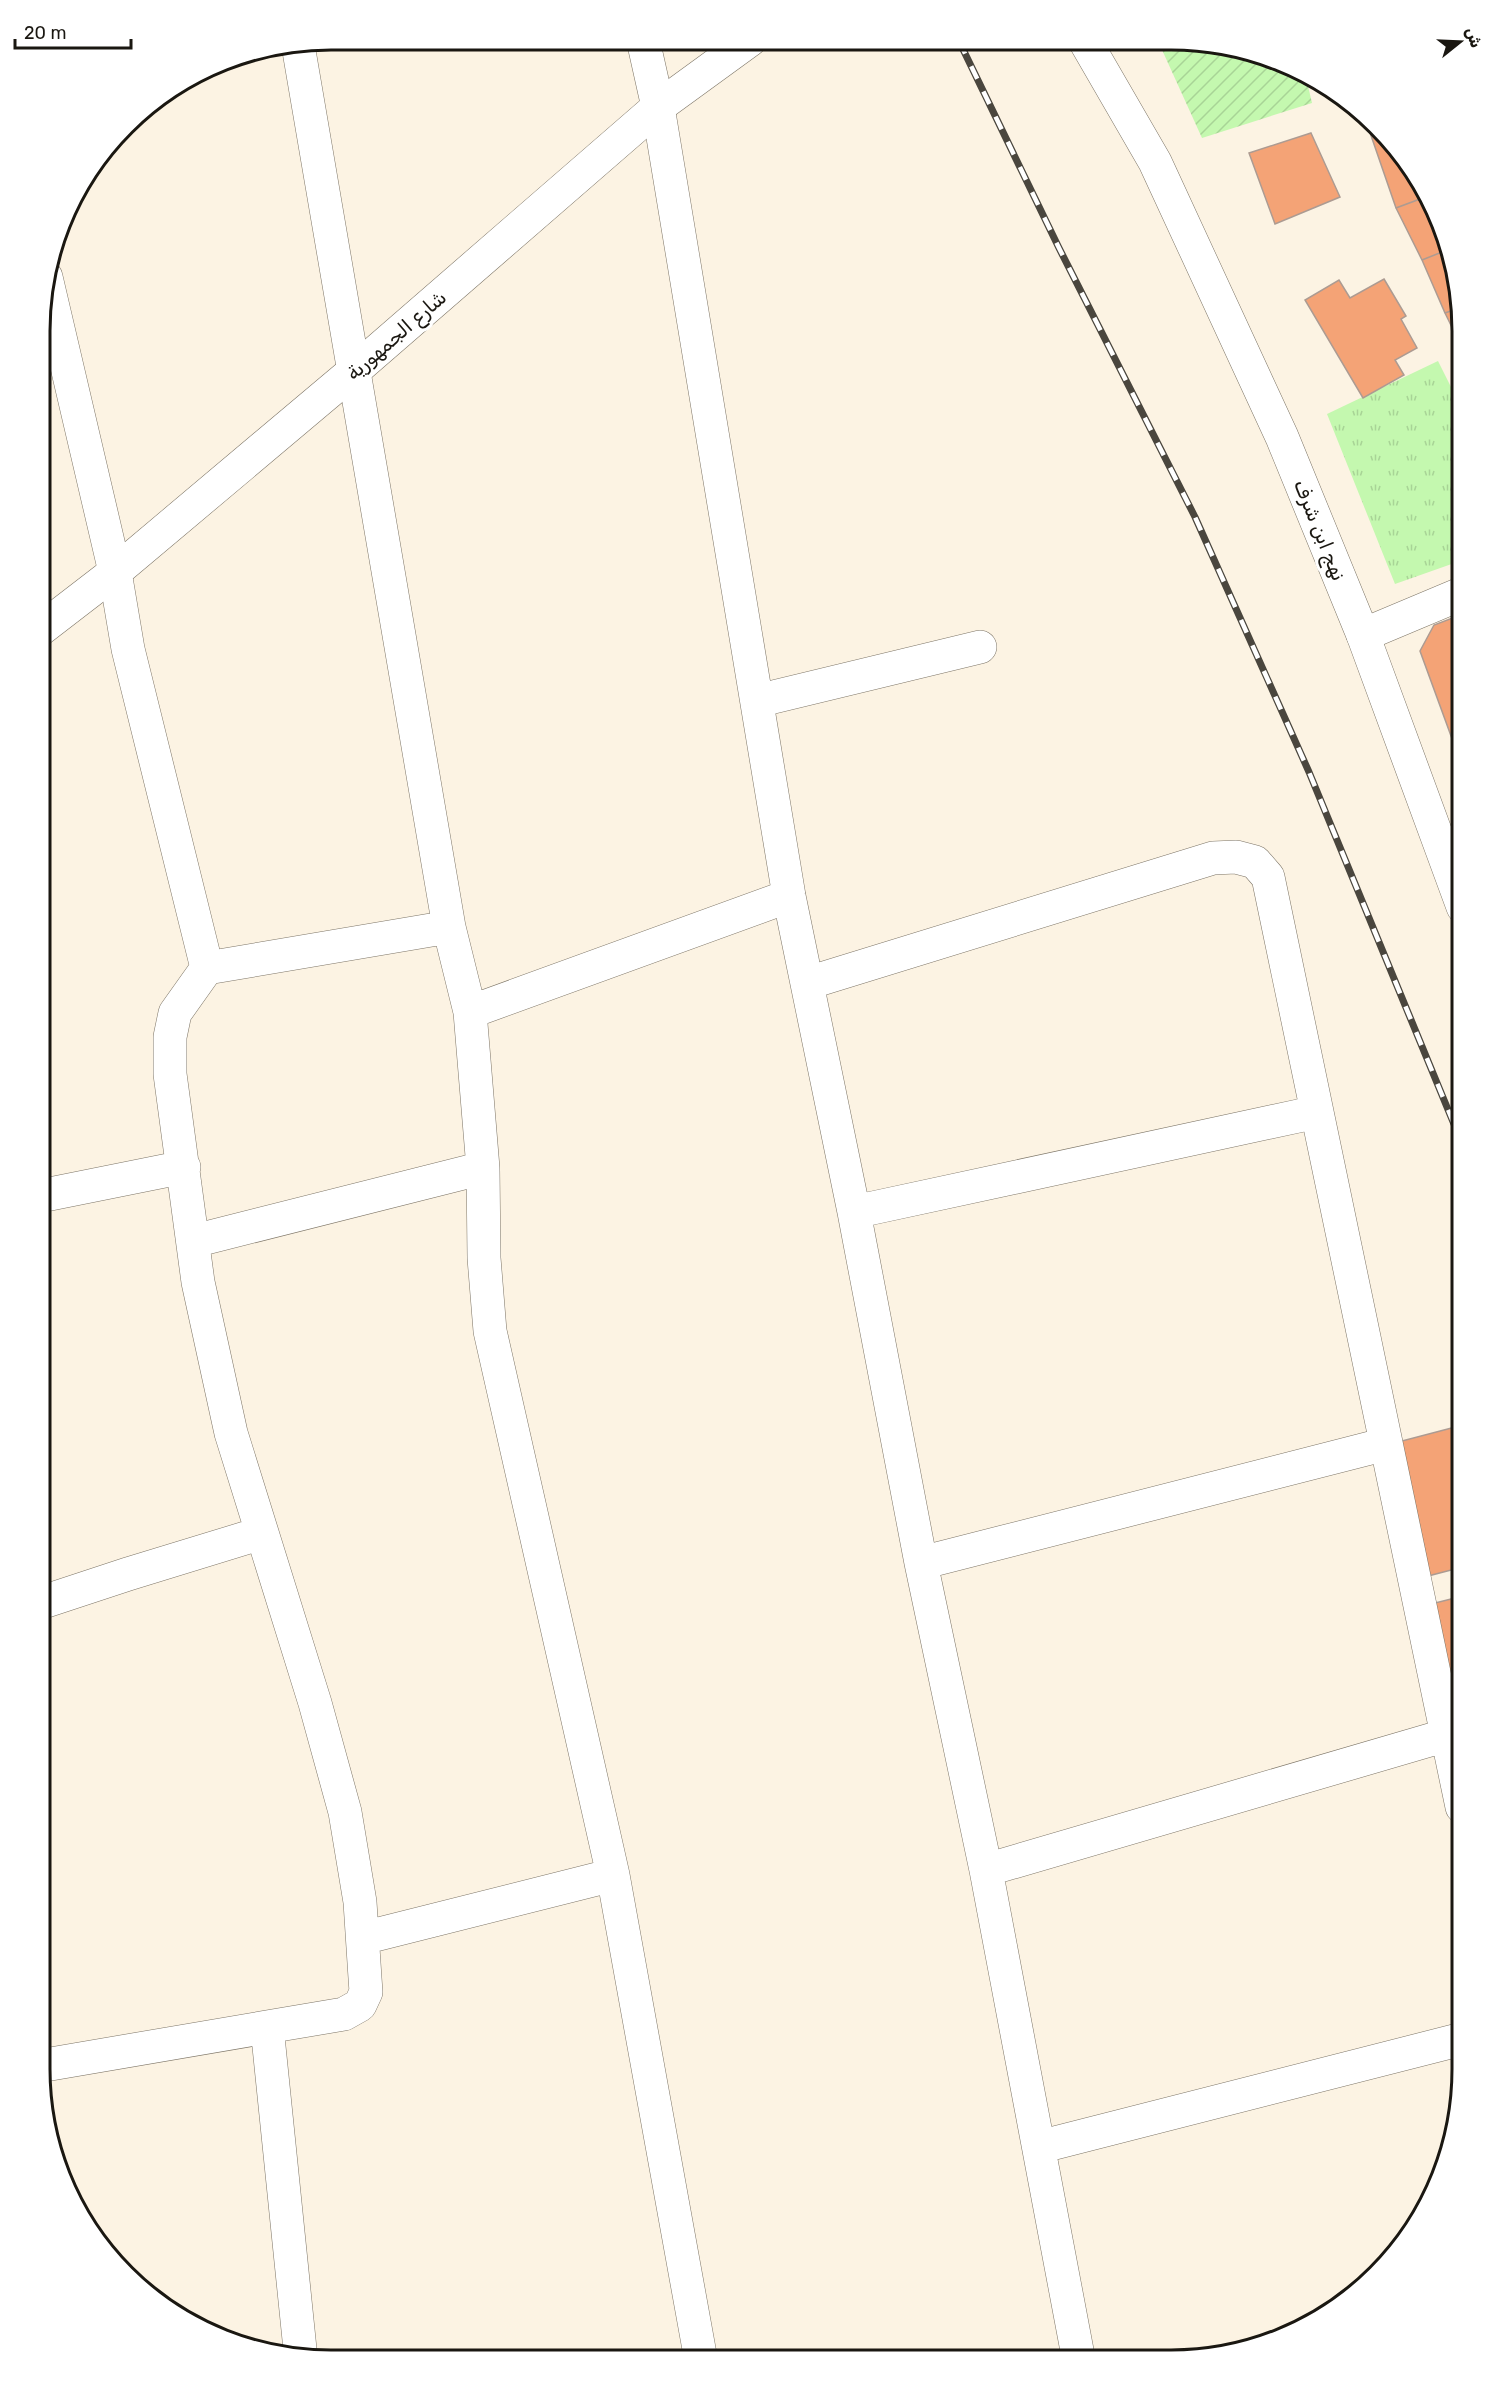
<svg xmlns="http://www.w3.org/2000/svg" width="1502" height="2400" font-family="Rubik,'Noto Naskh Arabic',sans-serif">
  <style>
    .grass { fill: url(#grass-tufts) }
    .garden { fill: url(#garden-furrows) }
    .building { fill: #f4a376; stroke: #ac9b92; stroke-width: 1.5 }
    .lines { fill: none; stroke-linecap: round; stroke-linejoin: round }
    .minor-casing { stroke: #7d7567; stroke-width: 34 }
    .secondary-casing { stroke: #7d7567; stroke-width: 34 }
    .minor { stroke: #fff; stroke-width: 33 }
    .secondary { stroke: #fff; stroke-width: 33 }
    .rail-casing { stroke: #4a463e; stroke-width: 7 }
    .rail { stroke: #fff; stroke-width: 4.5; stroke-dasharray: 14; stroke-linecap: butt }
    .labels { text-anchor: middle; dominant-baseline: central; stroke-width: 6; stroke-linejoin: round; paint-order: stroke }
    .street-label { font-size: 20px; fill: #1a1711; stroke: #fff }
    .rim { fill: none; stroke: #1a1711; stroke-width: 3 }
  </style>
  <defs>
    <pattern id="grass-tufts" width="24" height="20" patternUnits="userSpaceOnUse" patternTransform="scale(1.5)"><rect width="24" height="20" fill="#c4f8af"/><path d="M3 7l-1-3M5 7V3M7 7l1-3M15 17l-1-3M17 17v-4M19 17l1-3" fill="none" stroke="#a8d496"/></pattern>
    <pattern id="garden-furrows" width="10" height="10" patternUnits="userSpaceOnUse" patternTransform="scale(1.5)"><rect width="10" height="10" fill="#c4f8af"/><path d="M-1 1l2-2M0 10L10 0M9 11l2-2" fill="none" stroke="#a8d496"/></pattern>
  </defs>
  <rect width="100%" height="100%" fill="#fcf3e3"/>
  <path class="grass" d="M1438 361 1463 411V560L1395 584 1327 414Z"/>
  <path class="garden" d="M1158 41 1210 42 1283 61 1305 73 1312 103 1202 138Z"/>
  <path class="building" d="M1370 120 1403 153 1428 196 1396 208 1366 121Z
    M1311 133 1340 197 1275 224 1249 153Z
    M1428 196 1441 218 1447 250 1422 260 1396 208Z
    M1447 250 1459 308 1445 313 1422 260Z
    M1384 279 1406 316 1401 319 1417 348 1395 360 1404 375 1363 398 1305 300 1339 280 1350 298Z
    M1459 308 1463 330V350L1445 313Z
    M1463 614V766H1462L1420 651 1434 625Z
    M1463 1425V1567L1428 1576 1398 1442Z
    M1463 1596 1462 1727H1461L1431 1604Z"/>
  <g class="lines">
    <g class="minor-casing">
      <path id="minor" d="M643 40 658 107 789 896 854 1212 921 1563 986 1870 1079 2361
        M298 45 449 927 470 1012 483 1168 484 1258 490 1331 613 1875 701 2360
        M46 277 115 572 128 649 207 968 449 927
        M1363 635 1463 593
        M757 701 980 647
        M207 968 175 1013 170 1037V1074L198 1282 231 1433 315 1703 345 1812 360 1902 365 1978 366 1992 360 2005 344 2014 267 2027 301 2359
        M808 983 1213 858 1236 857 1255 862 1268 877 1462 1807
        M470 1012 789 896
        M40 1196 184 1167
        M854 1212 1317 1112
        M194 1241 483 1168
        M921 1563 1386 1444
        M40 1603 128 1574 262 1533
        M986 1870 1447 1735
        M363 1938 613 1875
        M39 2066 267 2027
        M1039 2147 1462 2039"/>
    </g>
    <g class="secondary-casing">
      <path id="secondary" d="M1085 41 1155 162 1282 437 1363 635 1463 907
        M41 629 115 572 355 370 658 107 750 40"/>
    </g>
    <use href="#minor" class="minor"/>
    <use href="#secondary" class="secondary"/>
    <g class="rail-casing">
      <path id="rail" d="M959 41 1059 248 1195 517 1309 772 1463 1146"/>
    </g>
    <use href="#rail" class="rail"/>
  </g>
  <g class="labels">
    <g class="street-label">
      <text transform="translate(396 335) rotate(-41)">شارع الجمهورية</text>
      <text transform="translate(1320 530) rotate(68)">نهج ابن شرف</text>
    </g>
  </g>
  <path d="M0 0H1502V2400H0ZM331 50H1171A281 281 0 0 1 1452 331V2069A281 281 0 0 1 1171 2350H331A281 281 0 0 1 50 2069V331A281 281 0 0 1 331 50Z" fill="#fff" fill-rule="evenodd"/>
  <path class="rim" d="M331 50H1171A281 281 0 0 1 1452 331V2069A281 281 0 0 1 1171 2350H331A281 281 0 0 1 50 2069V331A281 281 0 0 1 331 50Z"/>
  <g transform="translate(1460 42) rotate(72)" stroke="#ffffff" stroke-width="4.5" paint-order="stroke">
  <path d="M0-4.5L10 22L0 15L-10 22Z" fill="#1a1711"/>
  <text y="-9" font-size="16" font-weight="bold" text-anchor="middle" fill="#1a1711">ش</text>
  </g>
  <path d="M15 39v9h116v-9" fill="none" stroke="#1a1711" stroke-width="3"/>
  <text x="24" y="39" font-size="18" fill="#1a1711" stroke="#ffffff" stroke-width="4.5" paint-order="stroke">20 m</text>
</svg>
